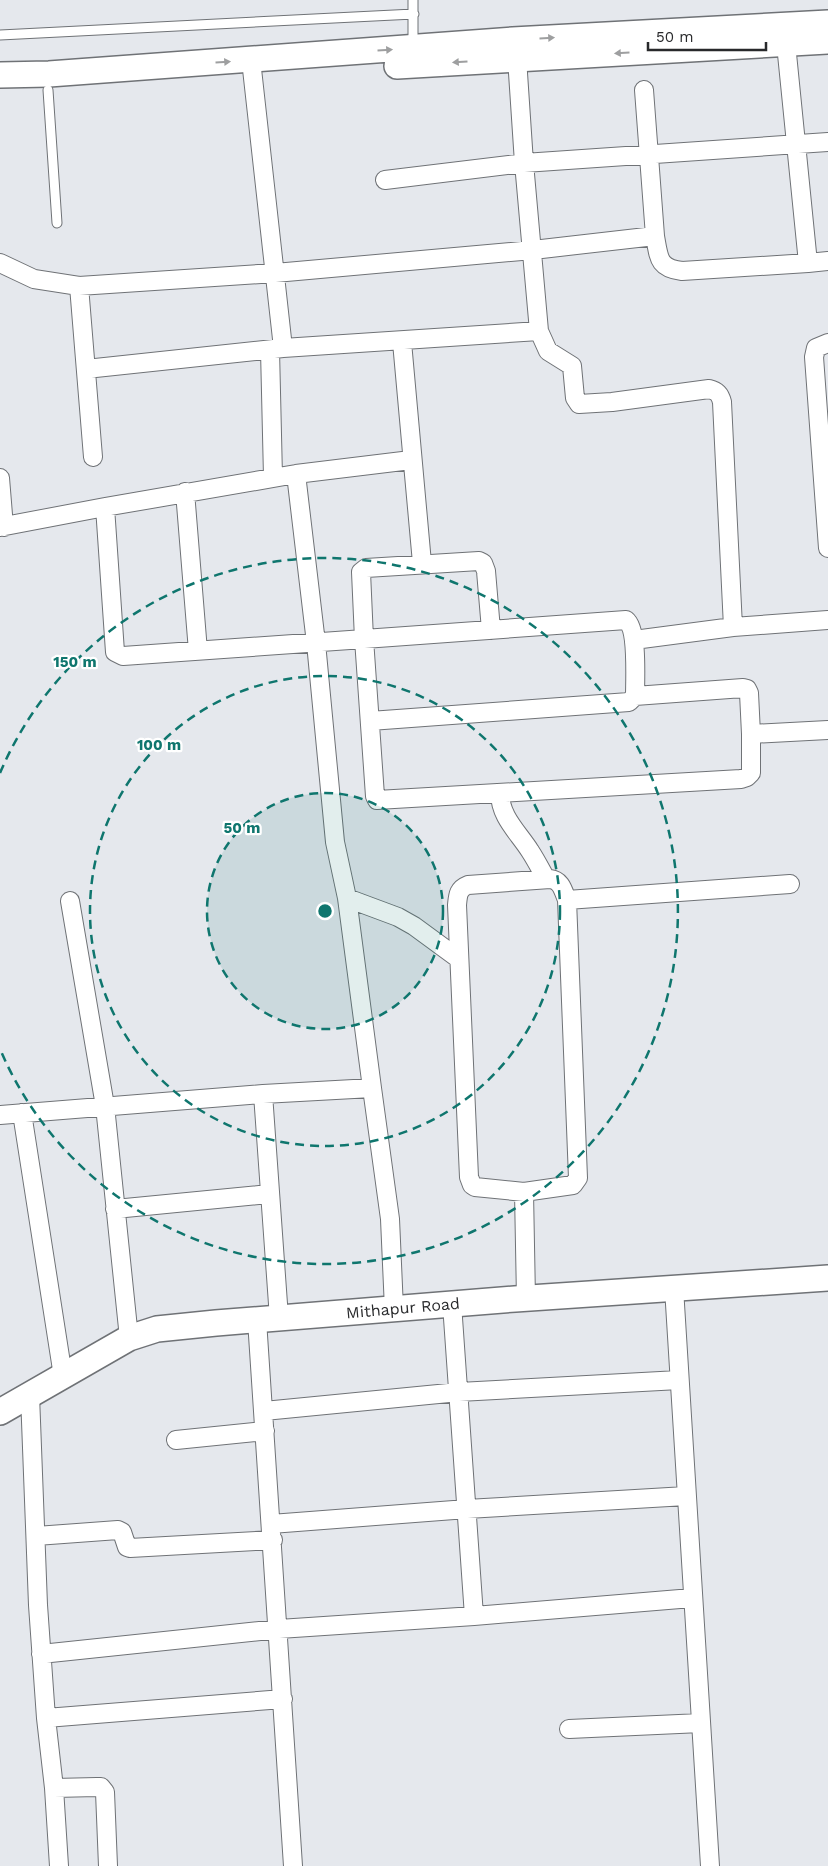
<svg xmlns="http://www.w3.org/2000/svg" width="828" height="1866" font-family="'Work Sans',sans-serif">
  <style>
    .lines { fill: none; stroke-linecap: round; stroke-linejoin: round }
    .lane-casing { stroke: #6f7276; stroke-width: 11 }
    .street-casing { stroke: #6f7276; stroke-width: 20 }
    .secondary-casing { stroke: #6f7276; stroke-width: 28 }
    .lane { stroke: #fff; stroke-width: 9 }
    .street { stroke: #fff; stroke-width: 18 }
    .secondary { stroke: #fff; stroke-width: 25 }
    .oneway { fill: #9e9fa0 }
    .ring { fill: none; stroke: #0f766e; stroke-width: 2.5; stroke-dasharray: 9 6 }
    .labels { text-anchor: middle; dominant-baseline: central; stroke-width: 4.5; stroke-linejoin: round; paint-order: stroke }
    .street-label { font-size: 16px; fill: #28292b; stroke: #fff }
    .centre { fill: #0f766e; stroke: #fff; stroke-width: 2.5 }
    .ring-label { font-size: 15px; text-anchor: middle; font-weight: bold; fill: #0f766e; stroke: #fff; stroke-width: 4.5; stroke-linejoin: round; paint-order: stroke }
  </style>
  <rect width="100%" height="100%" fill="#e5e8ed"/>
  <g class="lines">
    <g class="lane-casing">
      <path id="lane" d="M0 35 414 14
        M413 45V0
        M48 90 57 223"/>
    </g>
    <g class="street-casing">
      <path id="street" d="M786 44 808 263 828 261
        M517 58 524 163 539 331 548 351 572 366 575 398 579 404 612 402 709 389C717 391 720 394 722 402L733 627
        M251 60 283 348
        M644 90 655 236C659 258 658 268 682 271L808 263
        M385 180 524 163 828 142
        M0 263 34 279 79 286 275 273 533 250 655 236
        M79 286 93 457
        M402 342 422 563
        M828 343 816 348 814 357 828 548
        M270 350 273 477
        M86 369 283 348 539 331
        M296 474 316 643 335 842 347 898 398 917 414 926 459 959
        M0 478 4 527
        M185 492 198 651
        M105 507 115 652 123 656 364 639 361 572 366 568 479 561 483 563 486 571 491 630
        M0 527 105 507 296 474 411 460
        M634 640 733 627 828 620
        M370 721 629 702 635 696C635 680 638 629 626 620L364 639 375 796 377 800 741 779 747 777 751 773V734L749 693 747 689 743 688 635 696
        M751 734 828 730
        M500 793C500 817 518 832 530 851 536 860 541 870 546 879
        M550 879C561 880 563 890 567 900L578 1178 573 1185 524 1192 475 1187 472 1185 469 1177 457 905C458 895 458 889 468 885Z
        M567 900 790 884
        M70 901 105 1106 129 1338
        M372 1088 390 1219 394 1309
        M263 1094 279 1318
        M22 1113 63 1376
        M0 1115 263 1094 372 1088 347 898
        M524 1192 526 1299
        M115 1209 269 1194
        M674 1288 710 1866
        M452 1304 474 1616
        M257 1320 293 1866
        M30 1395 38 1605 46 1718 54 1788 59 1866
        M264 1411 459 1392 679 1380
        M176 1440 265 1431
        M271 1524 467 1509 686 1496
        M36 1536 118 1530 122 1532 127 1547 130 1548 273 1540
        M41 1654 279 1629 474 1616 692 1598
        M46 1718 283 1699
        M569 1729 701 1723
        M54 1788 97 1787H101L105 1792 108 1866"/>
    </g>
    <g class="secondary-casing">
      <path id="secondary" d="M397 66 828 41
        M0 75 49 74 513 40 828 23
        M0 1412 129 1338 157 1329 216 1323 515 1299 828 1278"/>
    </g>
    <use href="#lane" class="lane"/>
    <use href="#street" class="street"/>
    <use href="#secondary" class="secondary"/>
  </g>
  <defs><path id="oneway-solid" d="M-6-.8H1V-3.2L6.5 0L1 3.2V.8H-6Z" transform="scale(1.25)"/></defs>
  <g class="oneway">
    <use href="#oneway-solid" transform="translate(547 38) rotate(-3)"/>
    <use href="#oneway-solid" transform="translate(385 50) rotate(-4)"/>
    <use href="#oneway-solid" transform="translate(622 53) rotate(177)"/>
    <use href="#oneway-solid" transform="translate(223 62) rotate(-4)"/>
    <use href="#oneway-solid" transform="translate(460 62) rotate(176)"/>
  </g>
  <circle cx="325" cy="911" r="118" fill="#0f766e" fill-opacity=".12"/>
  <g class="ring">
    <circle cx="325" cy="911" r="118"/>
    <circle cx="325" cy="911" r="235"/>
    <path d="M0 773A353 353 0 1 1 0 1049"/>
  </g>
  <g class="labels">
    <g class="street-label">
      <text transform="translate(403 1308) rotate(-5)">Mithapur Road</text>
    </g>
  </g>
  <circle cx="325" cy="911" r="8" class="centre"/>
  <g class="ring-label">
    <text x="75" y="667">150 m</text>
    <text x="159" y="750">100 m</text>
    <text x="242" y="833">50 m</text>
  </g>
  <path d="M648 42v8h118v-8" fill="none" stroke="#28292b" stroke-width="2.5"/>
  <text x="656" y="42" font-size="15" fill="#28292b" stroke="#ffffff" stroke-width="4" paint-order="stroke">50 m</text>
</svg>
